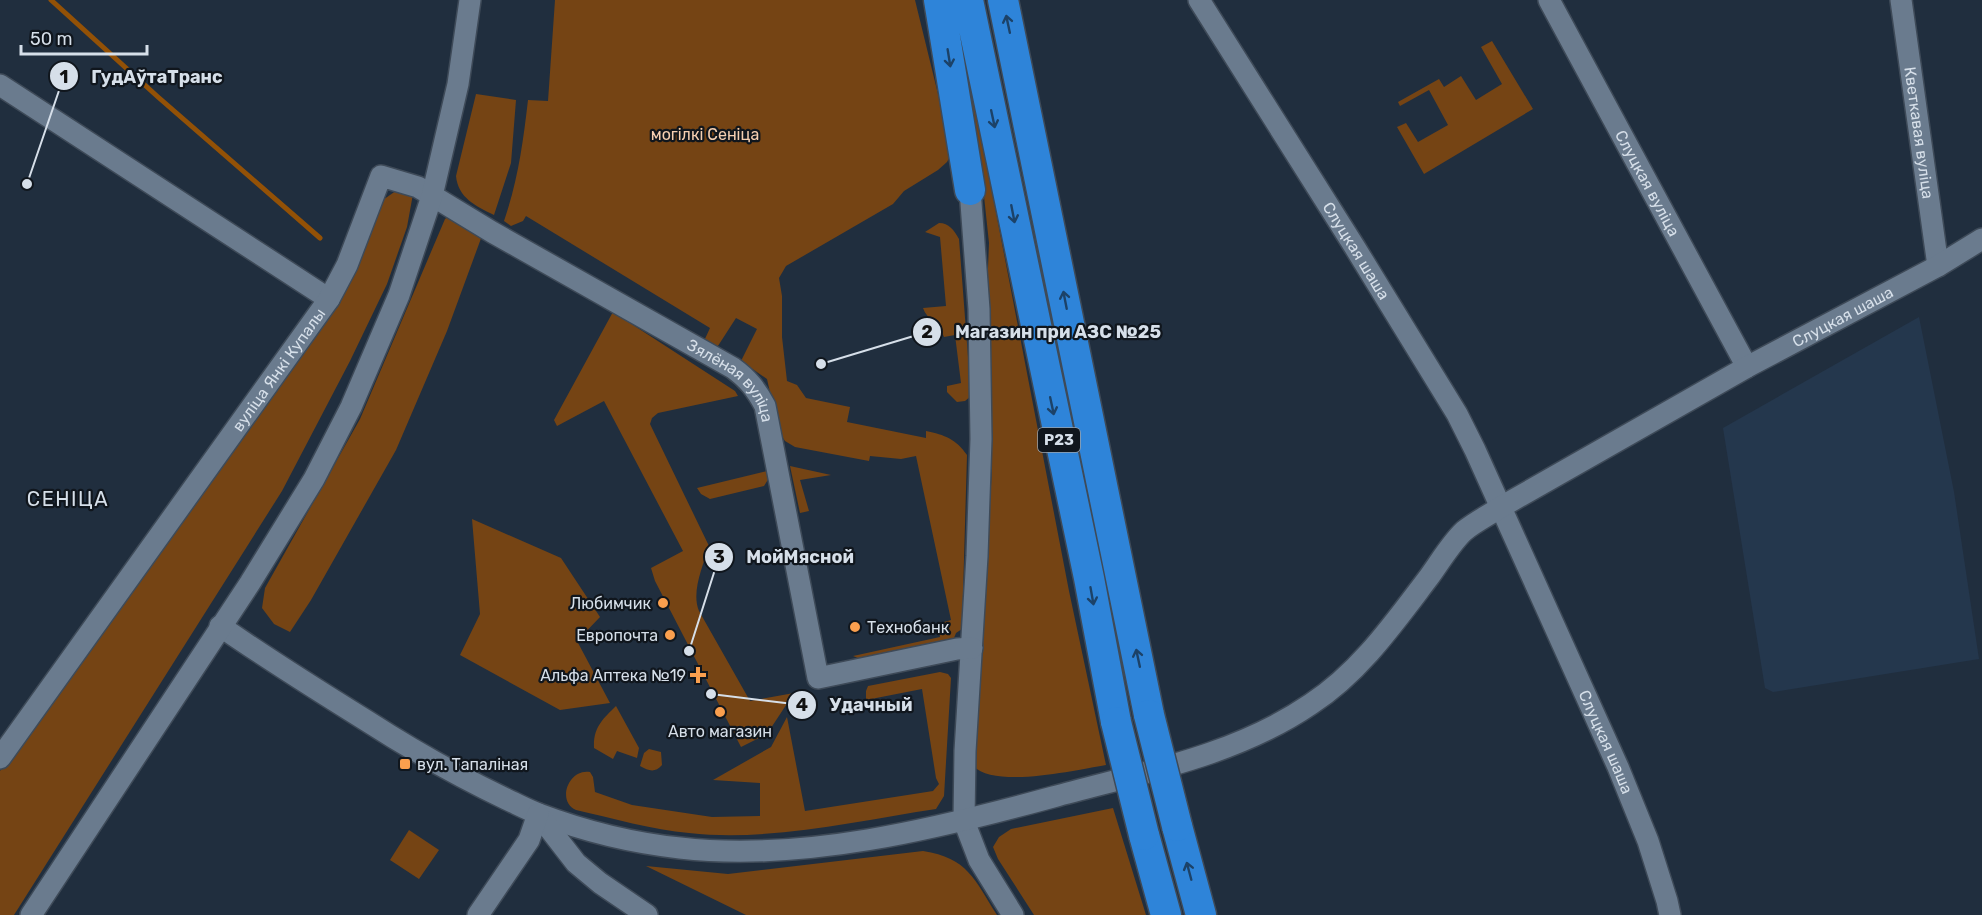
<svg xmlns="http://www.w3.org/2000/svg" width="1982" height="915" font-family="Rubik,sans-serif">
  <style>
    .built { fill: #24374d }
    .green { fill: #754414 }
    .lines { fill: none; stroke-linecap: round; stroke-linejoin: round }
    .stream { stroke: #935106; stroke-width: 5 }
    .minor-casing { stroke: #3e4a58; stroke-width: 24 }
    .highway-casing { stroke: #3e4a58; stroke-width: 33 }
    .minor { stroke: #6a7b8e; stroke-width: 21 }
    .highway { stroke: #2e84d9; stroke-width: 30 }
    .highway-bridge-casing { stroke: #3e4a58; stroke-width: 33; stroke-linecap: butt }
    .highway-bridge { stroke: #2e84d9; stroke-width: 30 }
    .oneway { stroke: #1c4268 }
    .poi-dot { fill: #fa9f4e; stroke: #10161d; stroke-width: 2 }
    .labels { text-anchor: middle; dominant-baseline: central; stroke-width: 4.5; stroke-linejoin: round; paint-order: stroke }
    .shield { fill: #10161d; stroke: #9ba3ac; stroke-width: 1.5 }
    .shield-label { font-size: 15px; font-weight: bold; fill: #d6dfe9 }
    .street-label { font-size: 16px; fill: #d6dfe9; stroke: #10161d }
    .park-label { font-size: 16px; fill: #f5cfb1; stroke: #10161d }
    .poi-label { font-size: 16px; fill: #d6dfe9; stroke: #10161d; text-anchor: end }
    .quarter-label { font-size: 20px; letter-spacing: 1.5px; fill: #d6dfe9; stroke: #10161d }
    .leader { fill: none; stroke: #d6dfe9; stroke-width: 2 }
    .callout-dot { fill: #d6dfe9; stroke: #10161d; stroke-width: 2 }
    .mark-label { font-size: 18px; text-anchor: middle; font-weight: bold; fill: #111 }
    .callout-label { font-size: 18px; text-anchor: middle; font-weight: bold; fill: #d6dfe9; stroke: #10161d; stroke-width: 4.5; stroke-linejoin: round; paint-order: stroke }
  </style>
  <rect width="100%" height="100%" fill="#202e3e"/>
  <path class="built" d="M1919 317 1954 492 1979 659 1773 692 1765 688 1723 428Z"/>
  <path class="green" d="M555 0H915L949 139 950 156 947 162 938 170 904 191 893 204 786 266 779 278 782 296V337L787 381 797 385 806 398 850 407 847 422 926 438V431C945 435 956 439 967 455L962 629 956 633 954 638 858 658 853 656 940 637 937 624 951 620 916 456 901 459 870 456 869 461 795 447 785 441 779 432 767 379 741 361 757 329 736 318 716 349 704 341 710 328 526 216 523 221 511 226 504 221C518 180 523 143 528 100L548 101Z
    M951 0 973 93 1069 591 1106 765C1075 770 996 789 973 766L992 470 987 293 989 243 981 168Z
    M1492 41 1533 109 1424 174 1397 127 1406 123 1418 142 1448 125 1429 90 1400 106 1398 102 1439 79 1444 87 1461 76 1476 100 1502 84 1481 47Z
    M476 94 516 100 511 163 494 215C476 206 458 198 456 176Z
    M400 188 413 194 407 227 387 284 350 361 282 491 14 915H0V771L235 443 380 202Z
    M450 215 483 233 447 331 396 450 311 600 290 632 274 624 262 608 265 588 360 419 445 219Z
    M939 223C949 223 954 230 959 239L971 396 965 401 957 402 947 392V386L961 383 955 335 944 337C940 324 927 320 923 308L946 306 940 237 925 232Z
    M614 310 630 318V323L735 391 738 396 658 413 652 418 650 424 709 546C703 566 691 592 699 611L750 701 794 693 767 734 741 747 655 581 651 568 683 551 604 401 557 426 554 420Z
    M790 466 831 475 800 480 809 511 800 513Z
    M767 471 769 478 764 486 710 499 701 494 697 488Z
    M472 519 561 558 600 617 577 641 610 703 560 710 460 655 480 614Z
    M940 672 948 674 951 678 944 796 936 809C856 821 769 842 689 833 653 830 612 818 576 810 556 801 569 768 590 772L593 777 595 792 632 805 712 817 760 816V783L713 780 771 747 787 717 805 811 933 791 939 784 936 778 922 689 866 700V691L868 686Z
    M616 706 639 748 637 758 617 751 613 759 594 748C593 727 603 719 616 706Z
    M649 749 661 752 662 765C655 773 649 771 640 766L644 753Z
    M1113 808 1146 915H1034L998 859 993 847 999 837 1011 829Z
    M409 830 439 850 419 879 390 860Z
    M923 851C968 858 974 879 997 915H746L646 866 728 874Z"/>
  <g class="lines">
    <path class="stream" d="M51 0 158 97 320 238"/>
    <g class="minor-casing">
      <g id="minor">
        <path id="s1" d="M1199 0 1354 246 1457 414 1475 450 1618 767 1648 841 1667 901 1670 915"/>
        <path id="s2" d="M1549 0 1747 367"/>
        <path id="s3" d="M1901 0 1938 266"/>
        <path d="M0 85 329 299"/>
        <path d="M970 190 979 309 981 439 977 556 965 751 964 821 979 860 1013 915"/>
        <path id="s4" d="M220 626C268 659 317 690 367 721 412 750 458 776 506 799 517 804 528 810 539 814 584 831 633 843 680 848 802 862 936 829 1053 797 1140 773 1235 756 1311 704 1360 672 1394 623 1429 577 1440 562 1451 543 1464 531 1475 522 1489 515 1501 507L1747 367 1938 266 1982 239"/>
        <path id="s5" d="M0 758 329 299 347 265 381 176 418 187 492 232 733 368C748 379 756 389 765 406L818 678 957 649 972 648"/>
        <path d="M538 814 576 863 600 883 647 915"/>
        <path d="M31 915 250 583 314 479 351 407 399 295 432 196 458 84 470 0"/>
        <path d="M478 915 529 840 538 814"/>
      </g>
    </g>
    <g class="highway-casing">
      <path id="highway" d="M939 0 970 190
        M968 0 1089 578 1116 722
        M1003 0 1149 715
        M1177 826 1201 915
        M1144 835 1166 915"/>
    </g>
    <use href="#minor" class="minor"/>
    <use href="#highway" class="highway"/>
    <g class="highway-bridge-casing">
      <path id="highway-bridge" d="M1149 715 1177 826
        M1116 722 1144 835"/>
    </g>
    <use href="#highway-bridge" class="highway-bridge"/>
  </g>
  <defs><path id="oneway-shaft" d="M-6 0H5M1.5-3L5.5 0L1.5 3" fill="none" stroke-width="1.6" stroke-linecap="round" stroke-linejoin="round" transform="scale(1.5)"/></defs>
  <g class="oneway">
    <use href="#oneway-shaft" transform="translate(1008 24) rotate(-102)"/>
    <use href="#oneway-shaft" transform="translate(949 58) rotate(81)"/>
    <use href="#oneway-shaft" transform="translate(993 119) rotate(78)"/>
    <use href="#oneway-shaft" transform="translate(1013 214) rotate(79)"/>
    <use href="#oneway-shaft" transform="translate(1065 300) rotate(-101)"/>
    <use href="#oneway-shaft" transform="translate(1052 406) rotate(78)"/>
    <use href="#oneway-shaft" transform="translate(1092 596) rotate(80)"/>
    <use href="#oneway-shaft" transform="translate(1138 658) rotate(-102)"/>
    <use href="#oneway-shaft" transform="translate(1189 871) rotate(-105)"/>
  </g>
  <g class="poi-dot">
    <circle cx="663" cy="603" r="6"/>
    <circle cx="855" cy="627" r="6"/>
    <circle cx="670" cy="635" r="6"/>
    <path d="M695 666h6v6h6v6h-6v6h-6v-6h-6v-6h6z"/>
    <circle cx="720" cy="712" r="6"/>
    <rect x="399" y="758" width="12" height="12" rx="3"/>
  </g>
  <g class="labels">
    <rect class="shield" x="1038" y="428" width="42" height="24" rx="4.5"/>
    <g class="shield-label">
      <text x="1059" y="440">Р23</text>
    </g>
    <g class="street-label">
      <text stroke="none"><textPath href="#s3" startOffset="134">Кветкавая вуліца</textPath></text>
      <text stroke="none"><textPath href="#s2" startOffset="208">Слуцкая вуліца</textPath></text>
      <text stroke="none"><textPath href="#s1" startOffset="296">Слуцкая шаша</textPath></text>
      <text stroke="none"><textPath href="#s4" startOffset="1838">Слуцкая шаша</textPath></text>
      <text stroke="none"><textPath href="#s5" startOffset="478">вуліца Янкі Купалы</textPath></text>
      <text stroke="none"><textPath href="#s5" startOffset="1108">Зялёная вуліца</textPath></text>
      <text stroke="none"><textPath href="#s1" startOffset="848">Слуцкая шаша</textPath></text>
    </g>
    <g class="park-label">
      <text x="705" y="134">могілкі Сеніца</text>
    </g>
    <g class="poi-label">
      <text x="651" y="603">Любимчик</text>
      <text x="867" y="627" text-anchor="start">Технобанк</text>
      <text x="658" y="635">Европочта</text>
      <text x="686" y="675">Альфа Аптека №19</text>
      <text x="720" y="731" text-anchor="middle">Авто магазин</text>
      <text x="417" y="764" text-anchor="start">вул. Тапаліная</text>
    </g>
    <g class="quarter-label">
      <text x="68" y="499">СЕНІЦА</text>
    </g>
  </g>
  <path class="leader" d="M27 184L64 76M821 364L927 332M689 651L719 557M711 694L802 705"/>
  <g class="callout-dot">
    <circle cx="27" cy="184" r="6"/>
    <circle cx="821" cy="364" r="6"/>
    <circle cx="689" cy="651" r="6"/>
    <circle cx="711" cy="694" r="6"/>
    <circle cx="64" cy="76" r="15"/>
    <circle cx="927" cy="332" r="15"/>
    <circle cx="719" cy="557" r="15"/>
    <circle cx="802" cy="705" r="15"/>
  </g>
  <g class="mark-label">
    <text x="64" y="83">1</text>
    <text x="927" y="338">2</text>
    <text x="719" y="563">3</text>
    <text x="802" y="711">4</text>
  </g>
  <g class="callout-label">
    <text x="157" y="83">ГудАўтаТранс</text>
    <text x="1058" y="338">Магазин при АЗС №25</text>
    <text x="800" y="563">МойМясной</text>
    <text x="871" y="711">Удачный</text>
  </g>
  <path d="M21 45v9h126v-9" fill="none" stroke="#d6dfe9" stroke-width="3"/>
  <text x="30" y="45" font-size="18" fill="#d6dfe9" stroke="#10161d" stroke-width="4.5" paint-order="stroke">50 m</text>
</svg>
